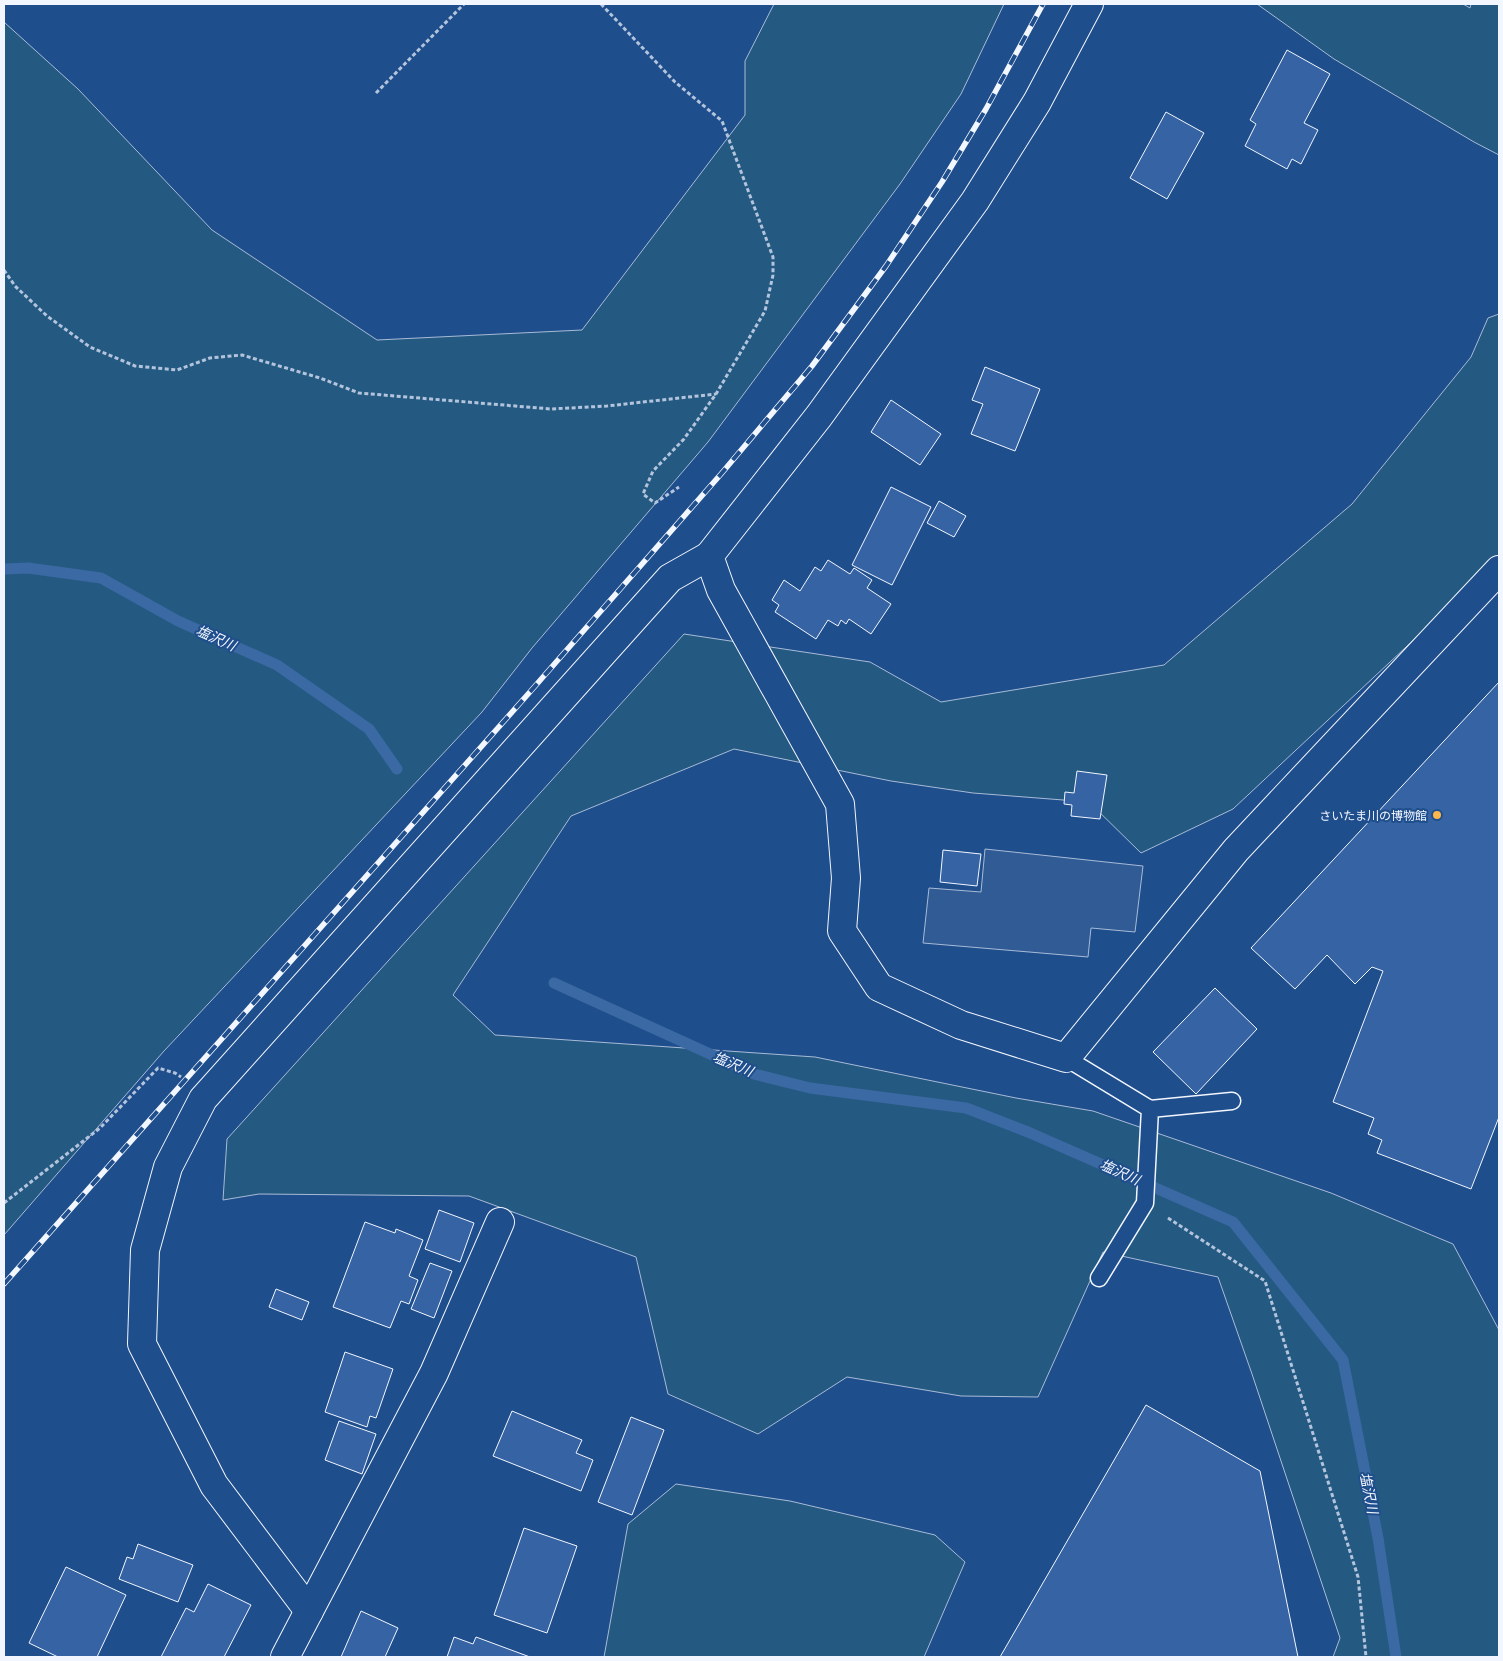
<svg xmlns="http://www.w3.org/2000/svg" width="1503" height="1661" font-family="'PT Sans Narrow','Noto Sans JP',sans-serif">
  <style>
    .green { fill: #245a82; stroke: #a8bbd7 }
    .parking { fill: #305b95; stroke: #a8bbd7 }
    .lines { fill: none; stroke-linecap: round; stroke-linejoin: round }
    .stream { stroke: #3b69a3; stroke-width: 11 }
    .building { fill: #3563a3; stroke: #f2f6ff }
    .service-casing { stroke: #f2f6ff; stroke-width: 19 }
    .minor-casing { stroke: #f2f6ff; stroke-width: 30 }
    .tertiary-casing { stroke: #f2f6ff; stroke-width: 30 }
    .path { stroke: #b3c4dc; stroke-width: 3; stroke-dasharray: 4 2.5; stroke-linecap: butt }
    .service { stroke: #1f4e8c; stroke-width: 16 }
    .minor { stroke: #1f4e8c; stroke-width: 28 }
    .tertiary { stroke: #1f4e8c; stroke-width: 28 }
    .rail-casing { stroke: #f2f6ff; stroke-width: 5.5 }
    .rail { stroke: #1f4e8c; stroke-width: 4; stroke-dasharray: 11; stroke-linecap: butt }
    .poi-dot { fill: #ffb74d; stroke: #1f4e8c; stroke-width: 2 }
    .labels { text-anchor: middle; dominant-baseline: central; stroke-width: 4; stroke-linejoin: round; paint-order: stroke }
    .poi-label { font-size: 12px; fill: #f2f6ff; stroke: #1f4e8c; text-anchor: end }
    .water-label { font-size: 14px; font-style: italic; fill: #f2f6ff; stroke: #1f4e8c }
  </style>
  <rect width="100%" height="100%" fill="#1f4e8c"/>
  <path class="green" d="M774 4H1004L961 94 900 184 708 442 532 648 482 712 164 1051 4 1235V22L78 89 212 230 377 340 582 330 745 115V61Z
    M1257 4H1463L1470 8 1471 4H1499V155L1474 142 1334 59Z
    M1499 314V560L1233 809 1141 853 1089 802 973 793 891 781 734 749 571 816 453 995 495 1035 815 1057 1016 1098 1093 1111 1331 1193 1453 1244 1499 1330V1657H1333L1340 1638 1252 1374 1218 1277 1103 1252 1038 1397 961 1396 847 1377 758 1434 668 1394 636 1257 469 1196 259 1194 223 1200 227 1139 684 634 870 662 941 702 1164 665 1352 504 1471 357 1488 318Z
    M676 1484 790 1501 935 1535 965 1562 924 1657H604L628 1524Z"/>
  <path class="parking" d="M985 849 1143 866 1135 932 1091 928 1088 957 923 943 929 888 981 892Z"/>
  <g class="lines">
    <path class="stream" d="M4 569 28 568 101 578 178 621 277 665 369 729 397 769
      M554 983 754 1074 810 1088 966 1108 1028 1132 1233 1222 1343 1360 1378 1538 1396 1657"/>
  </g>
  <path class="building" d="M1287 50 1330 74 1304 123 1318 130 1301 164 1292 159 1287 169 1245 146 1256 124 1250 120Z
    M1166 112 1204 133 1167 199 1130 178Z
    M985 367 1040 389 1015 451 971 434 983 404 972 400Z
    M891 400 941 434 920 465 871 432Z
    M891 487 931 507 892 585 852 565Z
    M939 501 966 516 954 537 927 523Z
    M828 560 850 574 854 568 872 580 867 588 891 604 871 634 849 619 846 624 841 620 838 626 828 620 816 639 775 612 779 605 772 600 784 580 800 591 815 567 821 571Z
    M1499 682V1117L1471 1189 1377 1153 1382 1140 1368 1134 1374 1118 1333 1102 1383 971 1372 967 1355 984 1327 955 1295 989 1251 948Z
    M1077 771 1107 775 1100 819 1071 816 1072 805 1064 804 1065 792 1074 793Z
    M943 850 981 854 977 886 940 882Z
    M1215 988 1257 1029 1196 1094 1153 1052Z
    M439 1210 474 1223 460 1262 425 1249Z
    M365 1222 395 1233 396 1229 423 1240 409 1276 418 1280 409 1304 401 1301 390 1328 333 1307Z
    M430 1263 452 1271 434 1318 411 1309Z
    M276 1289 309 1302 302 1320 269 1307Z
    M345 1352 393 1369 376 1418 370 1416 367 1427 325 1412Z
    M1146 1405 1260 1471 1298 1657H1000Z
    M512 1411 582 1440 576 1453 593 1460 581 1491 493 1456Z
    M631 1417 664 1430 632 1515 598 1502Z
    M339 1421 376 1434 362 1474 325 1460Z
    M524 1528 577 1546 547 1633 494 1615Z
    M138 1544 193 1565 178 1602 119 1579 127 1557 133 1559Z
    M66 1567 126 1595 97 1657H58L29 1643Z
    M208 1584 251 1605 224 1657H161L186 1608 194 1612Z
    M361 1611 398 1628 385 1657H341Z
    M454 1637 473 1644 476 1637 530 1657H447Z"/>
  <g class="lines">
    <g class="service-casing">
      <path id="service" d="M1066 1058 1150 1109 1232 1101
        M1099 1278 1145 1203 1150 1109"/>
    </g>
    <g class="minor-casing">
      <path id="minor" d="M500 1222 434 1373 309 1611 214 1485 142 1344 145 1250 168 1167 203 1099 670 578 709 556"/>
    </g>
    <g class="tertiary-casing">
      <path id="tertiary" d="M1089 4 1037 102 975 201 819 416 709 556 721 590 840 804 846 878 842 931 879 987 961 1025 1066 1058 1236 850 1499 570
        M285 1657 309 1611"/>
    </g>
    <path class="path" d="M601 4 675 82 722 121 773 257V275L765 311 716 394 684 439 653 471 643 494 655 503 679 487
      M376 93 464 4
      M4 270 15 286 47 316 90 347 135 366 177 370 210 358 242 355 320 378 359 393 551 409 607 406 716 394
      M4 1203 100 1128 158 1068 175 1073 181 1077
      M1168 1218 1265 1281 1358 1577 1366 1657"/>
    <use href="#service" class="service"/>
    <use href="#minor" class="minor"/>
    <use href="#tertiary" class="tertiary"/>
    <g class="rail-casing">
      <path id="rail" d="M4 1284 529 693 721 474 812 366 886 266 942 182 986 109 1043 4"/>
    </g>
    <use href="#rail" class="rail"/>
  </g>
  <circle class="poi-dot" cx="1437" cy="815" r="5"/>
  <g class="labels">
    <g class="poi-label">
      <text x="1427" y="815">さいたま川の博物館</text>
    </g>
    <g class="water-label">
      <text transform="translate(216 638) rotate(24)">塩沢川</text>
      <text transform="translate(733 1064) rotate(23)">塩沢川</text>
      <text transform="translate(1120 1172) rotate(24)">塩沢川</text>
      <text transform="translate(1369 1493) rotate(79)">塩沢川</text>
    </g>
  </g>
  <rect width="1503" height="1661" fill="none" stroke="#f2f6ff" stroke-width="10"/>
</svg>
